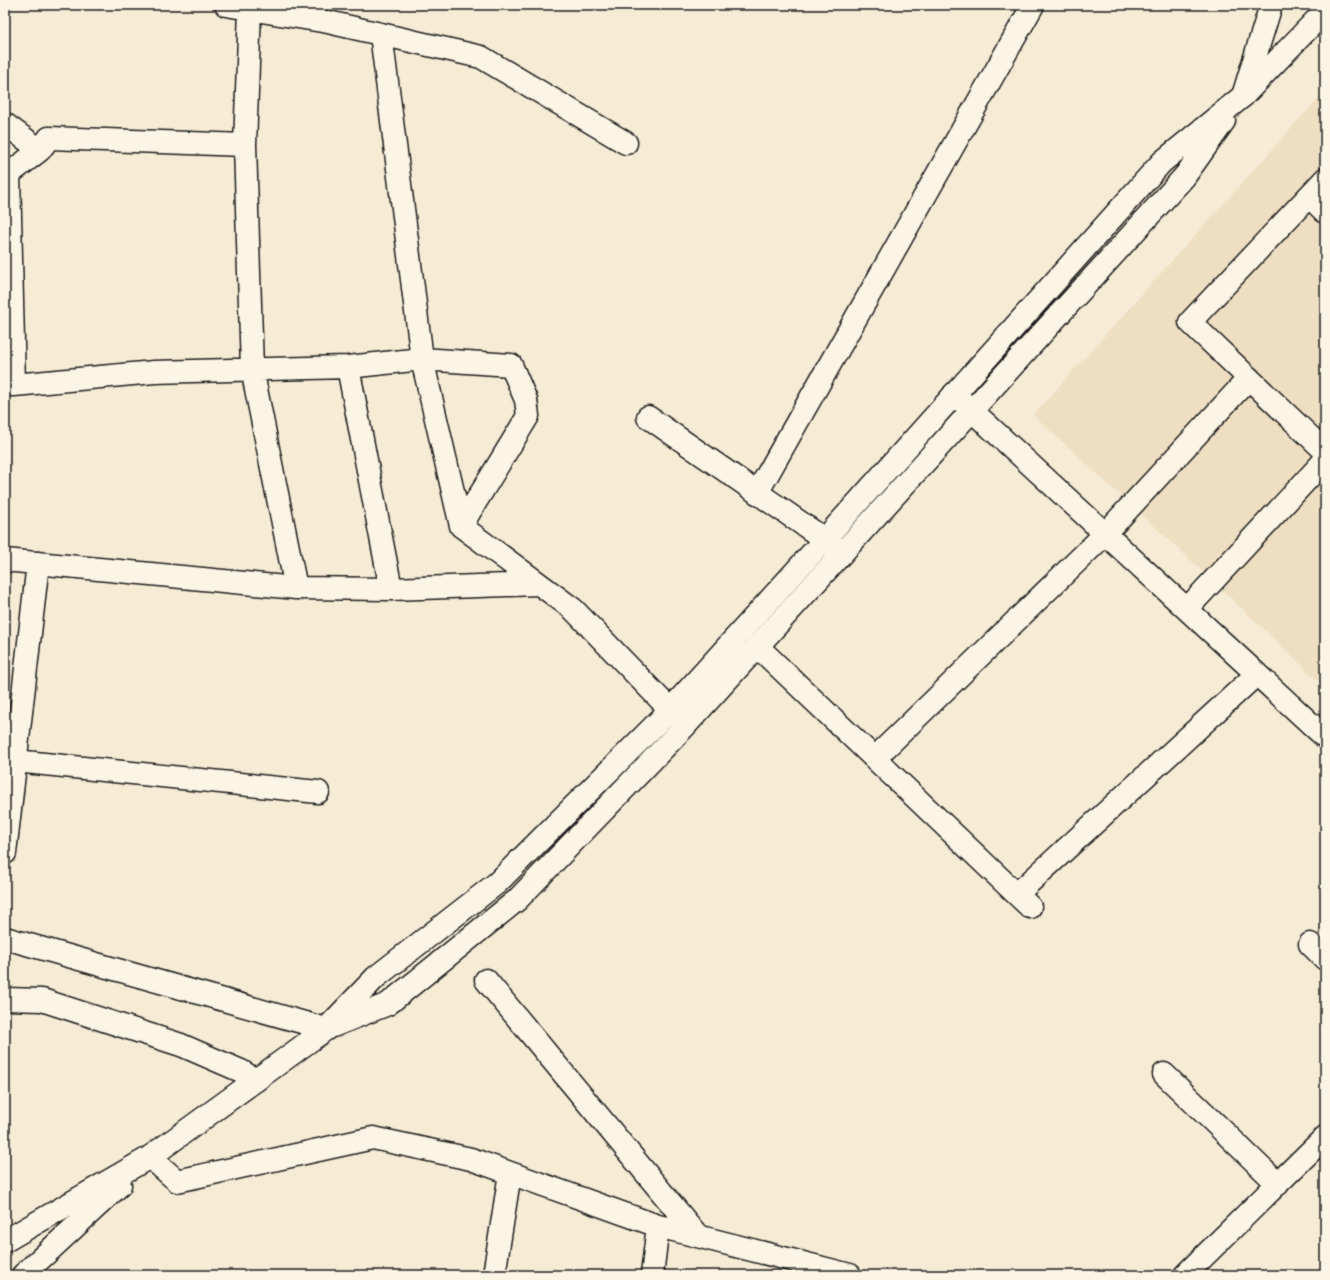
<svg xmlns="http://www.w3.org/2000/svg" width="1330" height="1280" font-family="'Architects Daughter',sans-serif">
  <style>
    .built { fill: #efdfc2 }
    .lines { fill: none; stroke-linecap: round; stroke-linejoin: round }
    .minor-casing { stroke: #1c1c1c; stroke-width: 25 }
    .major-casing { stroke: #1c1c1c; stroke-width: 25 }
    .minor { stroke: #fcf5e5; stroke-width: 22 }
    .major { stroke: #fcf5e5; stroke-width: 22 }
  </style>
  <rect width="100%" height="100%" fill="#f6ebd5"/>
  <filter id="ink" filterUnits="userSpaceOnUse"><feTurbulence type="fractalNoise" baseFrequency=".025" numOctaves="2"/><feDisplacementMap in="SourceGraphic" scale="8" xChannelSelector="R" yChannelSelector="G"/><feConvolveMatrix kernelMatrix="1 2 1 2 8 2 1 2 1" color-interpolation-filters="sRGB"/></filter>
  <g filter="url(#ink)">
    <path class="built" d="M1325 91V687L1184 554 1033 415Z"/>
    <g class="lines">
      <g class="minor-casing">
        <path id="minor" d="M226 5 328 22 481 57 626 143
          M250 9 245 145 252 369 296 588
          M381 34 422 359 461 526 573 609 683 723
          M1243 96 1271 5
          M5 124 40 150 49 138 245 145
          M1325 179 1190 322 1325 451
          M1309 196 1325 212
          M348 367 391 589
          M5 384 14 385 154 372 348 367 422 359 511 365 526 400 528 416 461 526
          M14 385 9 174 40 150
          M954 394 1325 737
          M648 417 840 550
          M757 493 1033 5
          M5 560 296 588 391 589 539 584
          M1187 609 1325 460
          M757 646 1030 907
          M875 758 1105 534 1249 378
          M15 761 318 792
          M5 853 38 563
          M1017 894 1257 674
          M5 938 326 1029
          M1310 944 1325 959
          M486 980 698 1236
          M5 999 42 1000 181 1045 241 1071 256 1080
          M1164 1074 1278 1184
          M150 1157 177 1181 373 1138 471 1159 658 1226 850 1275
          M494 1275 510 1173
          M652 1275 658 1226
          M1185 1275 1325 1137"/>
      </g>
      <g class="major-casing">
        <path id="major" d="M333 1026 388 1004 517 900 685 726 1185 176 1224 121
          M5 1241 150 1157 256 1080 326 1029 376 977 497 883 670 710 824 540 1162 162 1243 96 1325 11
          M23 1275 120 1185"/>
      </g>
      <use href="#minor" class="minor"/>
      <use href="#major" class="major"/>
    </g>
  </g>
  <rect width="1330" height="1280" fill="none" stroke="#fcf5e5" stroke-width="20"/>
  <rect x="10" y="10" width="1310" height="1260" fill="none" stroke="#1c1c1c" stroke-width="1.5" filter="url(#ink)"/>
</svg>
